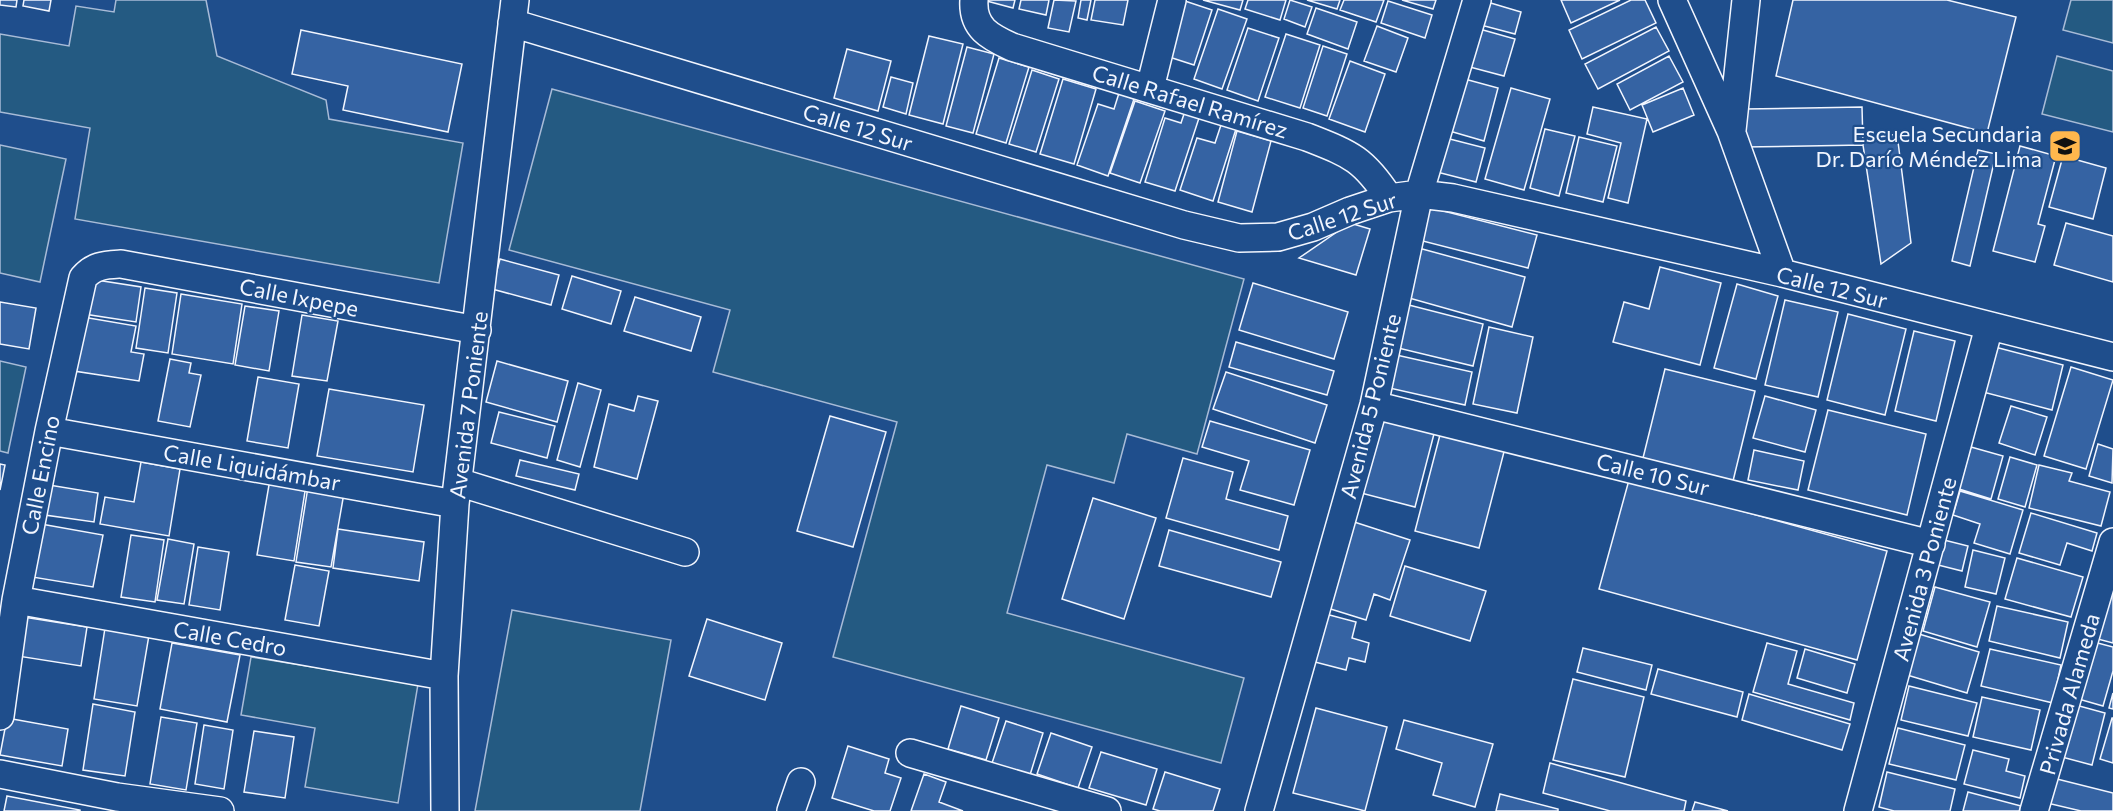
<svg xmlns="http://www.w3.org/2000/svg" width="2113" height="811" font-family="Commissioner,sans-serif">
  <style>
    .green { fill: #245a82; stroke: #a8bbd7; stroke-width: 1.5 }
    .building { fill: #3563a3; stroke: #f2f6ff; stroke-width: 1.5 }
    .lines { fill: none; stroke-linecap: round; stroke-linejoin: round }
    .minor-casing { stroke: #f2f6ff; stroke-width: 30 }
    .minor { stroke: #1f4e8c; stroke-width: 27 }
    .labels { text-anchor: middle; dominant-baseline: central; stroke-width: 4.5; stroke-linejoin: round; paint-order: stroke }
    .street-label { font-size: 22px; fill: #f2f6ff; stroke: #1f4e8c }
    .poi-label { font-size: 22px; fill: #f2f6ff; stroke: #1f4e8c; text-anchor: end }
  </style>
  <rect width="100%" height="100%" fill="#1f4e8c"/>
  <path class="green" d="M116 0H206L217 56 326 100 329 119 463 143 439 283 75 219 90 128 0 112V34L69 46 76 6 114 12Z
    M2071 0H2113V43L2063 30Z
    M2057 56 2113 71V132L2042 114Z
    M552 89 1244 279 1197 454 1127 434 1114 483 1047 465 1007 613 1244 678 1221 763 833 657 897 422 713 372 730 310 509 250Z
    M0 145 66 159 40 282 0 273Z
    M0 361 26 367 8 453 0 451Z
    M512 610 671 640 640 811H475Z
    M251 657 418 684 398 803 305 787 315 728 241 715Z"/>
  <path class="building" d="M0 0H17L16 7 0 5Z
    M24 0H51L49 11 23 6Z
    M983 0H1015L1013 8Z
    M1021 0H1049L1046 15 1019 9Z
    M1054 0 1076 1 1069 32 1048 28Z
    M1081 0H1091L1087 20 1078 18Z
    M1095 0H1128L1123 25 1091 20Z
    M1182 0 1212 10 1194 65 1163 55Z
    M1203 0H1243L1240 10Z
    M1248 0H1286L1280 20 1245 9Z
    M1290 0 1312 7 1305 27 1284 19Z
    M1307 0H1340L1337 9Z
    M1344 0H1384L1376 22 1340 10Z
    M1402 0H1436L1433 9Z
    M1561 0H1620L1571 23Z
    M1631 0H1645L1656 23 1582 59 1569 30Z
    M1793 0H1947L2016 17 1987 133 1776 76Z
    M1388 1 1432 15 1425 38 1381 23Z
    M1484 1 1521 12 1515 34 1477 24Z
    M1316 8 1357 22 1348 49 1307 34Z
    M1218 9 1247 19 1222 89 1194 79Z
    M1377 26 1408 38 1396 72 1364 61Z
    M1656 27 1669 51 1598 89 1585 64Z
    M1248 28 1279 38 1258 101 1227 90Z
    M1476 28 1515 39 1504 76 1466 66Z
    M301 30 462 64 448 132 343 110 348 86 292 74Z
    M1286 34 1320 45 1300 108 1265 97Z
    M929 36 963 44 943 124 909 115Z
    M1323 46 1347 54 1327 116 1303 108Z
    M967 47 994 54 973 133 946 126Z
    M847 49 891 61 878 111 834 98Z
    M1669 56 1683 82 1630 110 1617 84Z
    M999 58 1029 67 1006 143 976 134Z
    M1350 61 1385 74 1365 132 1329 119Z
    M1032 70 1059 79 1036 152 1009 144Z
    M891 77 913 83 906 114 883 107Z
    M1461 78 1498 88 1484 141 1446 130Z
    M1063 79 1096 89 1074 164 1040 154Z
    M1511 88 1550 99 1524 190 1485 179Z
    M1683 88 1694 115 1653 132 1642 105Z
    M1119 93 1134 99 1108 176 1077 165 1098 104 1114 109Z
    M1135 101 1165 111 1140 183 1110 173Z
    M1593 107 1647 119 1628 203 1608 198 1621 143 1587 134Z
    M1862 107 1863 145 1744 147V109Z
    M1185 111 1200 115 1175 191 1145 182 1165 118 1181 123Z
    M1221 125 1236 129 1213 201 1180 190 1197 138 1215 143Z
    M1545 129 1575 136 1559 196 1530 188Z
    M1237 131 1271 141 1252 212 1218 202Z
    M1897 134 1911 243 1881 264 1863 145 1866 139Z
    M1442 137 1485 148 1476 182 1433 171Z
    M1579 137 1617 146 1603 202 1566 193Z
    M2020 146 2056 156 2038 224 2045 226 2035 262 1993 251Z
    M1978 150 1996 154 1970 266 1952 261Z
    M2063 156 2106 168 2093 219 2049 207Z
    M1424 206 1537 235 1528 268 1415 239Z
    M1350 223 1370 229 1356 275 1299 258Z
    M2066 223 2113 236V282L2054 265Z
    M1415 247 1525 277 1512 327 1402 296Z
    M500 259 559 275 551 305 492 289Z
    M1660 267 1721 283 1700 365 1613 342 1624 302 1649 309Z
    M572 276 621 291 611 324 562 309Z
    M90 279 141 287 136 322 84 314Z
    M1253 283 1348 312 1334 359 1239 330Z
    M1737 284 1778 296 1756 379 1714 368Z
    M145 288 177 293 168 353 136 348Z
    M181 294 242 304 233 364 172 354Z
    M635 297 701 317 691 351 624 331Z
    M1785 300 1838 312 1818 397 1765 385Z
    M0 302 36 308 29 349 0 344Z
    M1405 304 1483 324 1473 366 1394 347Z
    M245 306 279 311 269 371 235 365Z
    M1848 314 1906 329 1885 415 1827 400Z
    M302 315 338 321 327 381 292 376Z
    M83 317 136 326 131 352 144 354 139 381 74 371Z
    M1489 327 1533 337 1517 413 1473 404Z
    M1914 331 1955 341 1936 421 1895 411Z
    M1236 342 1334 371 1327 395 1229 367Z
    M1995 347 2063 365 2052 410 1983 392Z
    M1392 354 1472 372 1465 405 1385 387Z
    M170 359 191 363 189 373 201 375 190 427 158 421Z
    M497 361 568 381 557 422 486 402Z
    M2071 367 2113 380 2086 469 2044 456Z
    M1665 369 1755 391 1733 481 1643 458Z
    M1226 372 1327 405 1315 443 1213 409Z
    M258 377 299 384 288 448 247 441Z
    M578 383 601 390 580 467 557 460Z
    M329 389 424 405 413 472 317 456Z
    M638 396 658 401 637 479 594 467 609 404 634 411Z
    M1765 396 1816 410 1805 452 1753 438Z
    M2011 406 2047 417 2035 455 1999 443Z
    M1828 410 1926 434 1907 515 1808 490Z
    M499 412 555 426 547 458 491 443Z
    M830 416 886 432 853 547 797 531Z
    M1381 416 1435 430 1415 507 1361 493Z
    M1210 421 1310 450 1294 505 1240 490 1249 461 1202 447Z
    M1441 431 1505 448 1479 548 1415 531Z
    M2098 444 2113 449 2112 483 2089 476Z
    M1971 447 2003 456 1991 499 1959 489Z
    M1754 450 1804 461 1798 490 1748 480Z
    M2010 457 2037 465 2025 507 1998 499Z
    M1183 458 1233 472 1226 499 1288 516 1279 550 1166 518Z
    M520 460 579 474 575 490 516 476Z
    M141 462 180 469 169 536 100 524 105 497 134 502Z
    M0 464 5 465 0 490Z
    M2039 465 2072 473 2069 481 2110 492 2101 526 2029 508Z
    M270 479 306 485 294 561 257 555Z
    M1629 480 1887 551 1857 660 1599 589Z
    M49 485 98 493 94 522 45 515Z
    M308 487 344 493 331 567 296 562Z
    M1960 491 2023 510 2010 554 1974 543 1980 524 1953 515Z
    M1093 498 1156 518 1124 619 1062 599Z
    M2031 513 2097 533 2092 551 2067 543 2060 565 2019 553Z
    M1348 520 1410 540 1390 600 1374 594 1366 620 1321 606Z
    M41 524 103 535 93 587 32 577Z
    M338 529 424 542 419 581 333 568Z
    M1169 530 1281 562 1271 597 1159 566Z
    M131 535 164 540 155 602 121 597Z
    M168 539 194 544 184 604 157 600Z
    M1940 539 1968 546 1962 571 1934 564Z
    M198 547 229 552 220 610 189 605Z
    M1973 550 2005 558 1996 594 1965 587Z
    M2017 558 2083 577 2071 617 2005 599Z
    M295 565 329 571 319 626 285 620Z
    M1405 566 1486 591 1470 641 1390 616Z
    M2113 580V643L2094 638Z
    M1935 587 1990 602 1977 647 1923 631Z
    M1997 606 2068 622 2060 658 1989 641Z
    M1322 613 1356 622 1352 638 1369 643 1365 662 1349 658 1346 670 1311 661Z
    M17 616 87 627 81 666 11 655Z
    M707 619 782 643 765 700 689 676Z
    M105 628 149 635 137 706 94 699Z
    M1919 634 1979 652 1967 693 1907 675Z
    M2090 641 2113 647V671L2103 706 2075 698Z
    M172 643 240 655 227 722 160 709Z
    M1767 643 1797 651 1788 684 1854 703 1850 720 1753 692Z
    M1583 648 1652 665 1646 690 1577 672Z
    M1805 649 1855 664 1847 693 1797 678Z
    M1990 649 2061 665 2053 703 1981 686Z
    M1658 669 1743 692 1737 717 1651 694Z
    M1573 679 1644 697 1625 777 1553 760Z
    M1909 686 1977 703 1968 736 1901 720Z
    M2113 693V709L2109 708Z
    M1749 694 1850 724 1842 750 1742 720Z
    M1982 697 2040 710 2031 750 1973 737Z
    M93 704 135 712 125 776 83 770Z
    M2072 704 2105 713 2092 765 2058 756Z
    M961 706 999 718 986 760 948 749Z
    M1316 708 1387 727 1365 811 1293 793Z
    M161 717 197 723 186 790 150 784Z
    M7 718 68 729 62 766 0 755Z
    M2112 718H2113V763L2100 759Z
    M1404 720 1493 744 1475 807 1433 795 1442 763 1396 749Z
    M1006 721 1043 733 1030 775 992 763Z
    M204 725 233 730 224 789 195 784Z
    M1898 728 1965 745 1956 780 1889 764Z
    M254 731 294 737 285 798 244 792Z
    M1051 733 1092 747 1078 788 1037 774Z
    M848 746 889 759 885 773 901 778 890 811H874L832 798Z
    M1973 750 2009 759 2006 771 2025 776 2020 798 1964 784Z
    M1101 752 1157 769 1146 805 1089 788Z
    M1550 763 1686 801 1684 811H1610L1543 793Z
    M1165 772 1220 789 1213 811H1160L1153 809Z
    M1887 772 1955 789 1950 811H1894L1879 807Z
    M924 774 946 782 939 802 963 811H911Z
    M2053 778 2113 793V811H2081L2047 803Z
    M1968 792 2021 806 2019 811H1963Z
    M1500 794 1558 809V811H1496Z
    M7 796 80 810V811H4Z
    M1695 802 1728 811H1692Z"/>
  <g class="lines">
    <g class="minor-casing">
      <path id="minor" d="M974 0C972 28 990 37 1012 47L1307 137C1350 154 1363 158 1389 198
        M1672 0 1731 131 1782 273
        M512 23 1184 225 1239 238 1278 237 1313 227 1350 211 1389 198 1419 194 1453 198 1782 273 2113 357
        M1150 88 1172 0
        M1732 130 1746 0
        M1374 405 1931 544
        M49 431 455 504
        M458 482 685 552
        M16 600 444 676
        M0 716 16 600 49 431 83 278C94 265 105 265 121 264L477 330
        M910 753 1107 811
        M0 774 117 797 220 811
        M445 811 444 676 455 504 515 0
        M791 811 801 782
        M1259 811 1374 405 1419 194 1477 0
        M1858 811 1989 327
        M2034 811 2113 542"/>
    </g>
    <use href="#minor" class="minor"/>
  </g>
  <defs>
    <g id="school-square" transform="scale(1.725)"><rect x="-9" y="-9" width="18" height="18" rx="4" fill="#ffb74d" stroke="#1f4e8c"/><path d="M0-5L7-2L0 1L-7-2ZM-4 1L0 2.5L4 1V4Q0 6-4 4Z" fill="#111"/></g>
  </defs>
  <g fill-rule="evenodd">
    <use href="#school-square" x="2065" y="146"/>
  </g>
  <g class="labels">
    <g class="street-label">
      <text transform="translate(1190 101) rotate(17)">Calle Rafael Ramírez</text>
      <text transform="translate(858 127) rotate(17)">Calle 12 Sur</text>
      <text transform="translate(1342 216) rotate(-18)">Calle 12 Sur</text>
      <text transform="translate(1832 287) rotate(14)">Calle 12 Sur</text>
      <text transform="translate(299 297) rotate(11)">Calle Ixpepe</text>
      <text transform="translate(468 405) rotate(-83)">Avenida 7 Poniente</text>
      <text transform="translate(1370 406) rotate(-76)">Avenida 5 Poniente</text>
      <text transform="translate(252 467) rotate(10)">Calle Liquidámbar</text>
      <text transform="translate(1653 474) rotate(14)">Calle 10 Sur</text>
      <text transform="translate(40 475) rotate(-79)">Calle Encino</text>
      <text transform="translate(1924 569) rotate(-75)">Avenida 3 Poniente</text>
      <text transform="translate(230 638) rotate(10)">Calle Cedro</text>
      <text transform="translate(2069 694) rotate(-74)">Privada Alameda</text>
    </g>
    <g class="poi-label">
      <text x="2042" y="133">Escuela Secundaria<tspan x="2042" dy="25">Dr. Darío Méndez Lima</tspan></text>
    </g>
  </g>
</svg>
